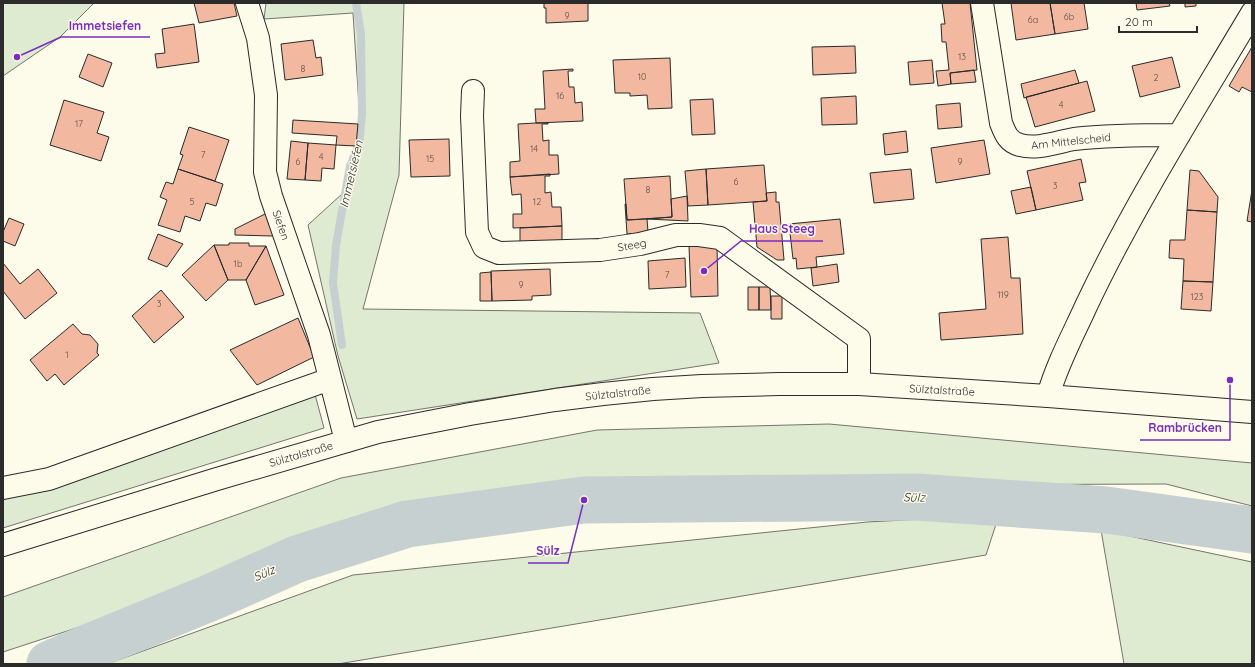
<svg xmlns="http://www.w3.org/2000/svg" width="1255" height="667" font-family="Quicksand,sans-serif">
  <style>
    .green { fill: #deebd1; stroke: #74746e }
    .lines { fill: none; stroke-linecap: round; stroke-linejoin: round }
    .stream { stroke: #c7d0d0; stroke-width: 8 }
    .river { stroke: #c7d0d0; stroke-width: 47 }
    .building { fill: #f2b8a0; stroke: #2b2b2b }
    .minor-casing { stroke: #2b2b2b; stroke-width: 24 }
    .major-casing { stroke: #2b2b2b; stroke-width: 24 }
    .minor { stroke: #fdfbea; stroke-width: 22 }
    .major { stroke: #fdfbea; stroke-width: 22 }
    .labels { text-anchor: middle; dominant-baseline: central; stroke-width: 3; stroke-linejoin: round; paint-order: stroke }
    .number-label { font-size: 9px; fill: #5d4e48 }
    .street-label { font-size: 11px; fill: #2b2b2b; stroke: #fdfbea }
    .water-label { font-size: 12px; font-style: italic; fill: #2b2b2b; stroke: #fdfbea }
    .leader { fill: none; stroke: #7b2cbf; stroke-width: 1.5 }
    .callout-dot { fill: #7b2cbf; stroke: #fdfbea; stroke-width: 1.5 }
    .callout-label { font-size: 12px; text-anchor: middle; font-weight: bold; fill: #7b2cbf; stroke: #fdfbea; stroke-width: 3; stroke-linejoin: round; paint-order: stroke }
  </style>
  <rect width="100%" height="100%" fill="#fdfbea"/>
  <path class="green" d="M3 3H94L60 37 3 76Z
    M266 3H404L399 175 363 309 700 313 719 363 357 419 338 356 308 225 343 193 358 144 360 122 353 13 264 19Z
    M313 387 324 428 3 528V498Z
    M829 424 1252 463V506L1166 484 882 485 554 500 272 564 3 652V597L341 478 597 430Z
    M999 515 986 555 338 664H107L353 575 867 522Z
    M1101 530 1252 562V664H1124Z"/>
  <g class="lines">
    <path class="stream" d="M342 345 333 283 336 245 350 166 359 144 362 115 361 34 356 3"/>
    <path class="river" d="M50 664 92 646 212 597 297 559 407 524 584 500 916 497 1106 510 1252 530"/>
  </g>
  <path class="building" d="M194 3H234L237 16 199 23Z
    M544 3H588V21L546 23V8H544Z
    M942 3H970L977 70 950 73 951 84 938 86 936 71 949 70 946 42H942L941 24H945Z
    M1011 3H1050L1055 34 1016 40Z
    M1050 3H1084L1088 29 1055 34Z
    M1136 3H1172H1169L1170 6 1137 10Z
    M1185 3H1196V6L1185 7Z
    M194 24 199 62 157 68 155 54 165 53 162 29Z
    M313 40 316 58 321 57 323 75 285 80 281 44Z
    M855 46 856 73 813 75 812 47Z
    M1252 47V92L1242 87 1239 92 1229 86Z
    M88 54 112 63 103 87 79 77Z
    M1172 57 1180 87 1140 97 1132 66Z
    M670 58 672 108 648 109 647 95 630 96V93H615L613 60Z
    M932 60 934 83 910 85 908 62Z
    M573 69V71H568L569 87H574L575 103 582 102 583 121 536 123 535 109H545L543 71Z
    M974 70 976 82 951 84 950 73Z
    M1075 70 1079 83 1024 98 1021 84Z
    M1087 81 1095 111 1035 127 1026 97Z
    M856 96 857 124 822 125 821 98Z
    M713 99 715 134 692 135 690 100Z
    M64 100 104 112 97 133 109 137 101 161 50 145Z
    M960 103 962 127 938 129 936 105Z
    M293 120 358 124 356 146 336 145 337 136 292 133Z
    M536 123H548V124H542L543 141 549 140V155H558L559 174 510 177V162L520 161 518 124Z
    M189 127 229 140 215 181 178 169 183 155 180 154Z
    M906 131 908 152 885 155 883 134Z
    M449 139 450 176 411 177 409 140Z
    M984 140 990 174 936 183 931 148Z
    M291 141 308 143 305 180 287 179Z
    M308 143 336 145 334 169 322 168 321 181 305 180Z
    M1081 159 1086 182 1079 183 1083 200 1036 210 1027 171Z
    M764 165 767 201 708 205 706 169Z
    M178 169 223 184 216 206 206 203 200 221 185 216 180 232 158 225 167 200 160 197 166 182 173 184Z
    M706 169 708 205 688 206 685 171Z
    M911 169 914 199 874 203 870 173Z
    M1190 170 1199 171 1218 197 1217 212 1187 210Z
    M550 174V176H545V193L551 192 552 207H561L562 226 513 228V214H522L521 194 512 195 510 177Z
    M670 176 672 217 627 220 624 179Z
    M1031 187 1036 210 1016 214 1011 191Z
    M1252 190V222L1247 221Z
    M776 192V202H779L784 260H777L757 247 753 202 767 201 766 193Z
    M687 196 688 221 647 219 672 217 671 199Z
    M625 204H626L627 220 647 219 648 232 627 234Z
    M1187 210 1217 212 1213 282 1183 281 1184 259 1169 258 1170 240H1185Z
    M267 213 275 235 272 236 235 235V229Z
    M9 218 24 224 15 246 3 241V232Z
    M840 219 844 254 816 257 817 267 797 269 796 258 793 259 789 224Z
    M562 226V241L520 242V228Z
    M158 234 183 244 167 267 148 259Z
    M1008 237 1011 278H1020L1023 334 941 340 939 313 986 309 981 239Z
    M229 243H249V246H266L246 280H228L214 245H229Z
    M214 245 228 280 206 301 182 275Z
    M717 245 718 296 691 297 689 246Z
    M266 246 284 295 255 305 246 280Z
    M685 258 686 287 649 289 648 261Z
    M3 263 20 284 38 269 57 293 25 319 3 291Z
    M837 264 839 282 813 286 811 268Z
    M550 269 551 295 532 296V300L492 301 491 271Z
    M491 272 492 301H480V273Z
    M1183 281 1213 282 1211 311 1181 309Z
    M748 287H759V310H748Z
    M759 287H770L771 310H759Z
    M161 290 184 317 154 343 132 316Z
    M771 296H782V319H771Z
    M298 318 314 357 257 385 230 350Z
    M73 324 82 334 90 335 98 344 97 353 99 355 64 385 55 374 47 381 30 360Z"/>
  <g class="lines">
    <g class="minor-casing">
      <path id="minor" d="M247 3 258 38 266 95 265 172 271 196 319 335 346 441
        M982 3 1001 123C1005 133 1008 142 1020 145 1037 150 1057 142 1074 139 1109 135 1144 135 1179 135
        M473 91 472 116 477 232 484 247 499 253 600 250 640 244 676 235H699L720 238 859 339V384
        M1048 396C1057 364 1073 335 1087 304 1135 203 1195 109 1252 13
        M3 488 49 479 330 379"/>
    </g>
    <g class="major-casing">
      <path id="major" d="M3 545 217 479 378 432 470 414 555 400 603 394 653 389 702 386 779 384H859L1048 396 1252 412"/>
    </g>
    <use href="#minor" class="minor"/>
    <use href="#major" class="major"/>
  </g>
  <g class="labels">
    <g class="number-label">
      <text x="567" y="15">9</text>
      <text x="1069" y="16">6b</text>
      <text x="1033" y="19">6a</text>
      <text x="962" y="56">13</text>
      <text x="303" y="68">8</text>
      <text x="642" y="76">10</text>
      <text x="1156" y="77">2</text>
      <text x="560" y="95">16</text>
      <text x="1061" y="104">4</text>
      <text x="79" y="123">17</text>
      <text x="534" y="148">14</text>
      <text x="203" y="154">7</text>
      <text x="321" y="156">4</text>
      <text x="430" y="158">15</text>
      <text x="298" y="161">6</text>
      <text x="960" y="161">9</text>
      <text x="736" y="181">6</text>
      <text x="1055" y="185">3</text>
      <text x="648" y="189">8</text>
      <text x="192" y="201">5</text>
      <text x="537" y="201">12</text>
      <text x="238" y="263">1b</text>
      <text x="667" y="274">7</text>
      <text x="521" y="284">9</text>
      <text x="1003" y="294">119</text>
      <text x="1197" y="296">123</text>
      <text x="159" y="303">3</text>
      <text x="67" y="354">1</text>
    </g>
    <g class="street-label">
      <text transform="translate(1071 141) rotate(-6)">Am Mittelscheid</text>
      <text transform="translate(281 225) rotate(71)">Siefen</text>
      <text transform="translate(632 245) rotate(-10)">Steeg</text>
      <text transform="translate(942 390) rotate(3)">Sülztalstraße</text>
      <text transform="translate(618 393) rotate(-6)">Sülztalstraße</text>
      <text transform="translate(301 454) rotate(-16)">Sülztalstraße</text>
    </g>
    <g class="water-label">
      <text transform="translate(351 174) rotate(-77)">Immetsiefen</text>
      <text transform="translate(914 497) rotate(1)">Sülz</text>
      <text transform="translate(264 573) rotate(-23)">Sülz</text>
    </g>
  </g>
  <path class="leader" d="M17 57L61 37H150M704 271L741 241H823M1230 380L1230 440H1140M584 500L568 563H528"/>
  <g class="callout-dot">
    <circle cx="17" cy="57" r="4"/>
    <circle cx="704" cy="271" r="4"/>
    <circle cx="1230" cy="380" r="4"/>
    <circle cx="584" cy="500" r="4"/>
  </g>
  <g class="callout-label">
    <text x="105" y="30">Immetsiefen</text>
    <text x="782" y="233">Haus Steeg</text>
    <text x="1185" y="432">Rambrücken</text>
    <text x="548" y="555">Sülz</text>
  </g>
  <rect width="1255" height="667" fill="none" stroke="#2b2b2b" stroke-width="8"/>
  <path d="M1119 26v6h78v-6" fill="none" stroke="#2b2b2b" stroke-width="2"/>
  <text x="1125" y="26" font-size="12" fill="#2b2b2b" stroke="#fdfbea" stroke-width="3" paint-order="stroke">20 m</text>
</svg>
